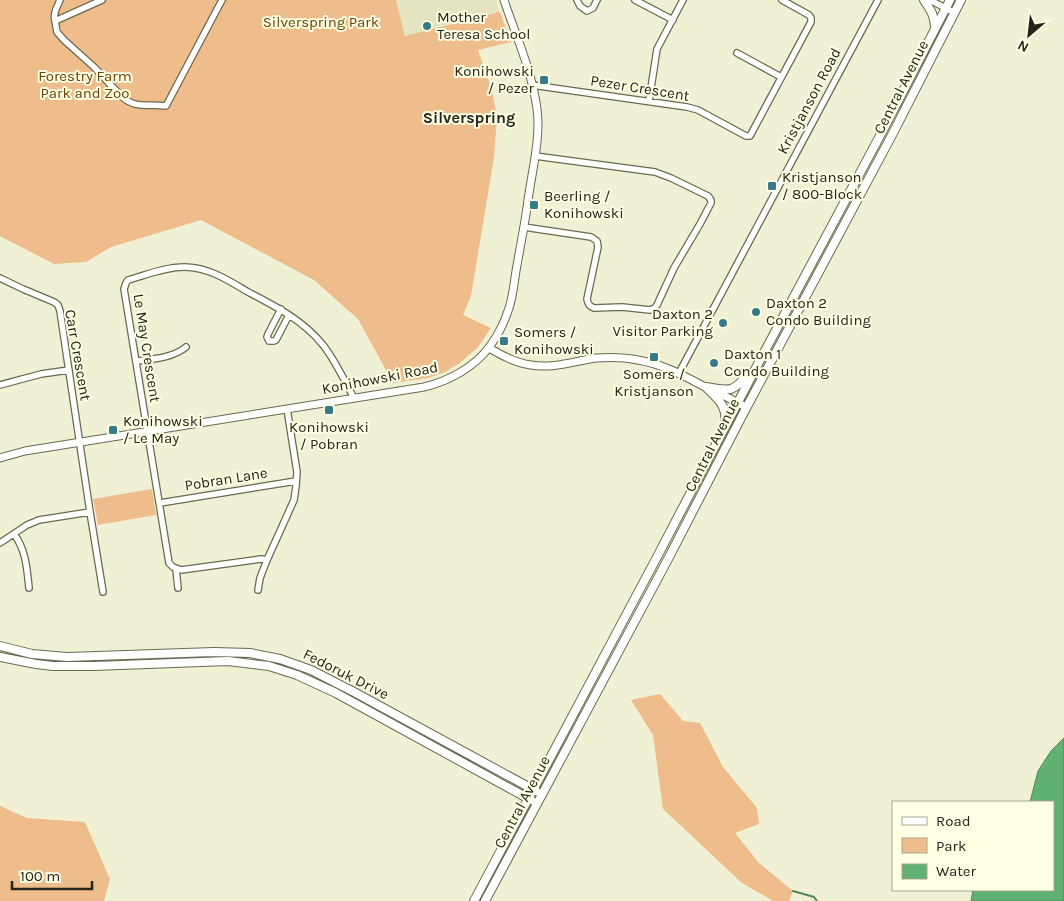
<svg xmlns="http://www.w3.org/2000/svg" width="1064" height="901" font-family="Karla,sans-serif">
  <style>
    .built { fill: #e4e4c1 }
    .green { fill: #eebd8b }
    .water { fill: #61b173; stroke: #4f8759 }
    .lines { fill: none; stroke-linecap: round; stroke-linejoin: round }
    .stream { stroke: #4f8759; stroke-width: 2 }
    .minor-casing { stroke: #696951; stroke-width: 8 }
    .tertiary-casing { stroke: #696951; stroke-width: 9 }
    .secondary-casing { stroke: #696951; stroke-width: 10 }
    .minor { stroke: #fff; stroke-width: 5.5 }
    .tertiary { stroke: #fff; stroke-width: 7 }
    .secondary { stroke: #fff; stroke-width: 8 }
    .poi-dot { fill: #367b88; stroke: #fdfee2; stroke-width: 2 }
    .labels { text-anchor: middle; dominant-baseline: central; stroke-width: 4; stroke-linejoin: round; paint-order: stroke }
    .poi-label { font-size: 15px; fill: #25251b; stroke: #fdfee2; text-anchor: start }
    .park-label { font-size: 15px; fill: #6e4206; stroke: #fdfee2 }
    .street-label { font-size: 15px; fill: #25251b; stroke: #fdfee2 }
    .neighbourhood-label { font-size: 16px; font-weight: bold; fill: #25251b; stroke: #fdfee2 }
  </style>
  <rect width="100%" height="100%" fill="#f0f0d4"/>
  <path class="built" d="M396 0H496L501 16 405 36Z"/>
  <path class="green" d="M0 0H396L405 36 500 12 511 42 478 50 492 90 497 117 494 157 471 296 463 315 491 328 478 347 460 363 445 372 428 378 393 383 358 319 314 280 201 220 111 247 86 262 54 264 0 236Z
    M152 489 156 515 98 525 93 499Z
    M660 694 683 721 700 723 723 767 757 808 759 824 735 833 759 863 793 891 789 901H773L742 883 663 809 653 735 631 700Z
    M0 806 27 818 85 822 110 879 104 901H0Z"/>
  <path class="water" d="M1064 738V901H971L973 890H1053V802H1030L1038 771 1051 751Z"/>
  <g class="lines">
    <path class="stream" d="M793 891 814 897 817 901"/>
    <g class="minor-casing">
      <path id="minor" d="M60 0C57 7 53 13 55 21L102 0
        M577 0 580 6 587 11 593 8 597 0
        M635 0 673 20
        M930 0 955 13
        M55 21 57 32 64 40 94 67 122 97C138 110 148 103 166 106L222 0
        M737 53 781 77
        M532 85 687 107 698 110 746 136H750L811 22V18L809 15 782 0
        M649 101 657 49 683 0
        M524 227 591 237 597 241 598 247 587 299C588 304 589 306 594 308L622 307 650 310 655 308 657 305 674 268 700 224 711 203V200L708 196 671 178 655 172 535 156
        M0 278 23 289 54 302 58 305 60 311 90 512 39 520 27 525 0 543
        M281 309 268 334 267 337 269 341H274L276 340 289 315
        M137 361C153 359 173 358 186 347
        M679 373 878 0
        M0 385 41 374 69 370
        M287 409 297 472 296 486 294 500 267 560 261 559 181 570 173 567 169 563 124 289 126 283 128 280C146 275 165 267 184 267 208 267 228 280 248 292 275 306 303 320 323 345 335 360 344 380 354 398
        M160 503 296 481
        M90 512 103 592
        M14 534C26 550 27 569 29 588
        M176 569 178 588
        M258 590 260 578 267 560"/>
    </g>
    <g class="tertiary-casing">
      <path id="tertiary" d="M489 348C503 356 516 363 531 365 553 369 575 361 596 358 610 357 624 357 638 360 662 364 683 375 705 387 719 393 733 400 746 407
        M0 458 25 451 424 387C449 381 475 367 490 346 498 335 505 321 509 308 513 296 514 283 516 271 520 247 525 224 528 200 532 171 541 137 537 109 532 71 516 36 504 0"/>
    </g>
    <g class="secondary-casing">
      <path id="secondary" d="M924 0C931 11 934 14 935 27
        M706 387C730 391 733 393 749 373
        M706 387C718 399 728 406 725 425
        M0 646 32 654 67 657 214 652 250 653 280 659 311 670 354 692 536 791
        M0 657 36 664 53 666H94L228 661 269 666 297 675 336 693 531 800
        M474 901 657 557 759 362 883 130 950 0
        M485 901 667 561 743 414 892 135 961 0"/>
    </g>
    <use href="#minor" class="minor"/>
    <use href="#tertiary" class="tertiary"/>
    <use href="#secondary" class="secondary"/>
  </g>
  <g class="poi-dot">
    <circle cx="427" cy="26" r="5"/>
    <rect x="539" y="75" width="10" height="10" rx="2.5"/>
    <rect x="767" y="181" width="10" height="10" rx="2.5"/>
    <rect x="529" y="200" width="10" height="10" rx="2.5"/>
    <circle cx="756" cy="312" r="5"/>
    <circle cx="723" cy="323" r="5"/>
    <rect x="499" y="336" width="10" height="10" rx="2.5"/>
    <rect x="649" y="352" width="10" height="10" rx="2.5"/>
    <circle cx="714" cy="363" r="5"/>
    <rect x="324" y="405" width="10" height="10" rx="2.5"/>
    <rect x="108" y="425" width="10" height="10" rx="2.5"/>
  </g>
  <g class="labels">
    <g class="poi-label">
      <text x="437" y="17">Mother<tspan x="437" dy="17">Teresa School</tspan></text>
      <text x="534" y="71" text-anchor="end">Konihowski<tspan x="534" dy="17">/ Pezer</tspan></text>
      <text x="782" y="177">Kristjanson<tspan x="782" dy="17">/ 800-Block</tspan></text>
      <text x="544" y="196">Beerling /<tspan x="544" dy="17">Konihowski</tspan></text>
      <text x="766" y="303">Daxton 2<tspan x="766" dy="17">Condo Building</tspan></text>
      <text x="713" y="314" text-anchor="end">Daxton 2<tspan x="713" dy="17">Visitor Parking</tspan></text>
      <text x="514" y="332">Somers /<tspan x="514" dy="17">Konihowski</tspan></text>
      <text x="724" y="354">Daxton 1<tspan x="724" dy="17">Condo Building</tspan></text>
      <text x="654" y="374" text-anchor="middle">Somers /<tspan x="654" dy="17">Kristjanson</tspan></text>
      <text x="123" y="421">Konihowski<tspan x="123" dy="17">/ Le May</tspan></text>
      <text x="329" y="427" text-anchor="middle">Konihowski<tspan x="329" dy="17">/ Pobran</tspan></text>
    </g>
    <g class="park-label">
      <text x="321" y="22">Silverspring Park</text>
      <text x="85" y="76">Forestry Farm<tspan x="85" dy="17">Park and Zoo</tspan></text>
    </g>
    <g class="street-label">
      <text transform="translate(901 87) rotate(-63)">Central Avenue</text>
      <text transform="translate(640 88) rotate(9)">Pezer Crescent</text>
      <text transform="translate(809 101) rotate(-62)">Kristjanson Road</text>
      <text transform="translate(147 348) rotate(81)">Le May Crescent</text>
      <text transform="translate(78 355) rotate(80)">Carr Crescent</text>
      <text transform="translate(380 378) rotate(-11)">Konihowski Road</text>
      <text transform="translate(712 445) rotate(-63)">Central Avenue</text>
      <text transform="translate(226 479) rotate(-9)">Pobran Lane</text>
      <text transform="translate(346 674) rotate(27)">Fedoruk Drive</text>
      <text transform="translate(522 802) rotate(-62)">Central Avenue</text>
    </g>
    <g class="neighbourhood-label">
      <text x="469" y="117">Silverspring</text>
    </g>
  </g>
  <rect x="892" y="801" width="162" height="90" fill="#fdfee2" stroke="#a7a792"/>
  <rect x="902" y="817" width="25" height="8" fill="#ffffff" stroke="#a7a792"/>
  <text x="936" y="826" font-size="15" fill="#25251b">Road</text>
  <rect x="902" y="838" width="25" height="15" fill="#eebd8b" stroke="#a7a792"/>
  <text x="936" y="851" font-size="15" fill="#25251b">Park</text>
  <rect x="902" y="864" width="25" height="15" fill="#61b173" stroke="#a7a792"/>
  <text x="936" y="876" font-size="15" fill="#25251b">Water</text>
  <g transform="translate(1029 35) rotate(208)" stroke="#fdfee2" stroke-width="4" paint-order="stroke">
  <path d="M0-4L9 19L0 12L-9 19Z" fill="#25251b"/>
  <text y="-8" font-size="14" font-weight="bold" text-anchor="middle" fill="#25251b">N</text>
  </g>
  <path d="M12 881v8h80v-8" fill="none" stroke="#25251b" stroke-width="2.5"/>
  <text x="20" y="881" font-size="15" fill="#25251b" stroke="#fdfee2" stroke-width="4" paint-order="stroke">100 m</text>
</svg>
